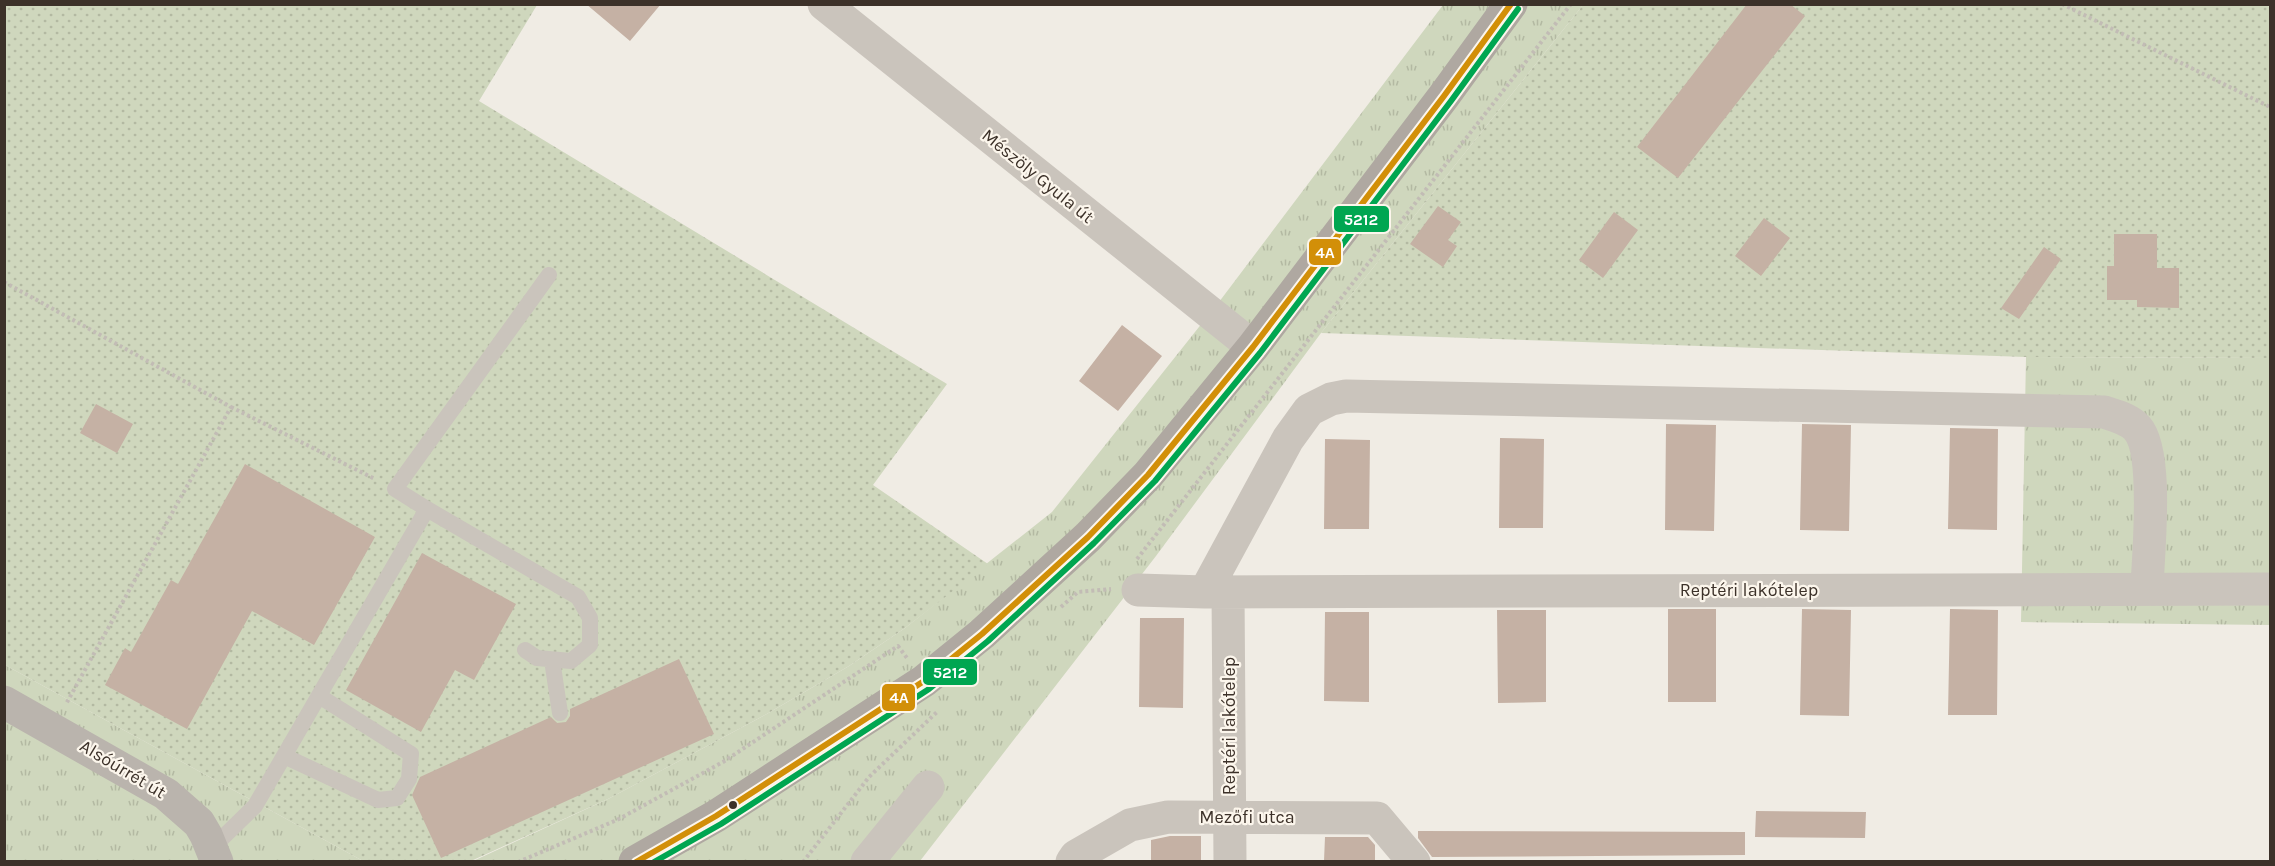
<svg xmlns="http://www.w3.org/2000/svg" width="2275" height="866" font-family="Karla,sans-serif">
  <style>
    .grass { fill: url(#grass-tufts) }
    .park { fill: url(#park-dots) }
    .building { fill: #c5b1a4 }
    .lines { fill: none; stroke-linecap: round; stroke-linejoin: round }
    .path { stroke: #c2bcb5; stroke-width: 4; stroke-dasharray: 3 3; stroke-linecap: butt }
    .lane { stroke: #cac4bc; stroke-width: 16 }
    .street { stroke: #cac4bc; stroke-width: 33 }
    .secondary { stroke: #bab4ad; stroke-width: 33 }
    .primary { stroke: #afa8a1; stroke-width: 33 }
    .bus-1-casing { stroke: #fcf6ec; stroke-width: 10 }
    .bus-2-casing { stroke: #fcf6ec; stroke-width: 10 }
    .bus-1 { stroke: #d28f08; stroke-width: 6 }
    .bus-2 { stroke: #00a651; stroke-width: 6 }
    .bus-dot { fill: #3c3129; stroke: #fcf6ec; stroke-width: 2 }
    .labels { text-anchor: middle; dominant-baseline: central; stroke-width: 4.5; stroke-linejoin: round; paint-order: stroke }
    .street-label { font-size: 18px; fill: #3c3129; stroke: #fcf6ec }
    .line-badge { stroke: #fcf6ec; stroke-width: 2 }
    .badge-label { font-size: 16px; text-anchor: middle; font-weight: bold; fill: #fff }
  </style>
  <defs>
    <pattern id="grass-tufts" width="24" height="20" patternUnits="userSpaceOnUse" patternTransform="scale(1.5)"><rect width="24" height="20" fill="#cfd7bd"/><path d="M3 7l-1-3M5 7V3M7 7l1-3M15 17l-1-3M17 17v-4M19 17l1-3" fill="none" stroke="#b3b9a2"/></pattern>
    <pattern id="park-dots" width="8" height="8" patternUnits="userSpaceOnUse" patternTransform="scale(1.5)"><rect width="8" height="8" fill="#cfd7bd"/><path d="M2 2h.1M6 6h.1" fill="none" stroke="#b3b9a2" stroke-width="1.8" stroke-linecap="round"/></pattern>
  </defs>
  <rect width="100%" height="100%" fill="#f0ece4"/>
  <path class="grass" d="M1443 5H1583L1321 333 1156 556 920 861 471 862 608 799 765 715 849 666 905 628 1052 512 1222 298Z
    M2026 357 2270 358V625L2021 622Z
    M5 665 363 861H5Z"/>
  <path class="park" d="M4 5H537L479 101 947 384 873 485 988 564 905 628 849 666 765 715 608 799 471 861H363L5 665Z
    M1583 5H2270V358L2026 357 1321 333Z"/>
  <path class="building" d="M586 4H661L630 41Z
    M1747 4H1790L1805 16 1678 178 1637 147Z
    M1438 206 1461 222 1448 240 1457 246 1443 267 1410 244Z
    M1614 212 1638 230 1603 278 1579 260Z
    M1764 218 1790 238 1761 276 1735 256Z
    M2114 234H2157V268H2179V308L2137 307V300H2107V266H2114Z
    M2044 247 2061 259 2019 319 2001 308Z
    M1122 325 1162 356 1118 411 1079 381Z
    M96 404 133 424 117 453 80 433Z
    M1666 424 1716 425 1714 531 1665 530Z
    M1802 424 1851 425 1849 531 1800 530Z
    M1950 428 1998 429 1997 530 1948 529Z
    M1500 438 1544 439 1543 528H1499Z
    M1325 439 1370 440 1369 529H1324Z
    M245 464 375 537 314 645 252 611 187 729 105 685 125 648 131 652 171 580 178 584Z
    M422 553 516 604 474 680 455 670 421 732 346 690Z
    M1668 609H1716V702H1668Z
    M1802 609 1851 610 1849 716 1800 715Z
    M1950 609 1998 610 1997 715H1948Z
    M1497 610H1546V702L1498 703Z
    M1325 612H1369V702L1324 701Z
    M1140 618H1184L1183 708 1139 707Z
    M679 659 714 734 441 858 412 795 420 777 551 717 557 723 566 722 570 716V709Z
    M1756 811 1866 812 1865 838 1755 837Z
    M1418 831 1745 832V855L1432 857 1418 838Z
    M1170 836H1201V861H1151V840Z
    M1325 837H1368L1375 845V861H1324Z"/>
  <g class="lines">
    <path class="path" d="M2062 4 2270 107
      M4 282 231 407 66 704
      M231 407 375 479
      M1137 559 1571 4
      M1061 607 1078 592 1111 589
      M518 862 617 820 723 762 898 646 907 658
      M803 862 869 777 938 711"/>
    <path class="lane" d="M427 509 578 597 590 618V645L571 661 537 658 525 650
      M552 660 560 713
      M284 756 378 800 397 798 409 779 411 754 319 696
      M212 848 255 806 427 509 395 489 549 275"/>
    <path class="street" d="M824 4 1253 347
      M1138 590 1205 592 2270 589
      M1228 591 1230 862
      M1205 592 1288 439 1309 410 1331 399 1346 396 2104 412C2116 416 2129 419 2137 428 2159 452 2148 555 2147 588
      M867 862 928 787
      M1072 862 1076 856 1130 825 1168 817 1377 818 1414 862"/>
    <path class="secondary" d="M4 702 166 794 199 823 206 835 217 862"/>
    <path class="primary" d="M635 862 716 816 924 681 982 634 1088 537 1148 475 1253 347 1444 96 1511 4"/>
    <g class="bus-1-casing">
      <path id="bus-1" d="M636 862 716 816 924 681 982 634 1088 537 1148 475 1253 347 1444 96 1511 4"/>
    </g>
    <g class="bus-2-casing">
      <path id="bus-2" d="M654 862 721 824 929 689 988 641 1094 543 1155 481 1260 353 1451 101 1518 9"/>
    </g>
    <use href="#bus-1" class="bus-1"/>
    <use href="#bus-2" class="bus-2"/>
  </g>
  <circle class="bus-dot" cx="733" cy="805" r="5"/>
  <g class="labels">
    <g class="street-label">
      <text transform="translate(1038 176) rotate(39)">Mészöly Gyula út</text>
      <text x="1749" y="590">Reptéri lakótelep</text>
      <text transform="translate(1229 726) rotate(-90)">Reptéri lakótelep</text>
      <text transform="translate(123 769) rotate(31)">Alsóúrrét út</text>
      <text x="1247" y="817">Mezőfi utca</text>
    </g>
  </g>
  <g class="line-badge">
    <rect x="1333" y="205" width="57" height="28" rx="6" fill="#00a651"/>
    <rect x="1308" y="238" width="34" height="28" rx="6" fill="#d28f08"/>
    <rect x="922" y="658" width="56" height="28" rx="6" fill="#00a651"/>
    <rect x="881" y="683" width="35" height="29" rx="6" fill="#d28f08"/>
  </g>
  <g class="badge-label">
    <text x="1361" y="225">5212</text>
    <text x="1325" y="258">4A</text>
    <text x="950" y="678">5212</text>
    <text x="899" y="703">4A</text>
  </g>
  <rect width="2275" height="866" fill="none" stroke="#3c3129" stroke-width="12"/>
</svg>
